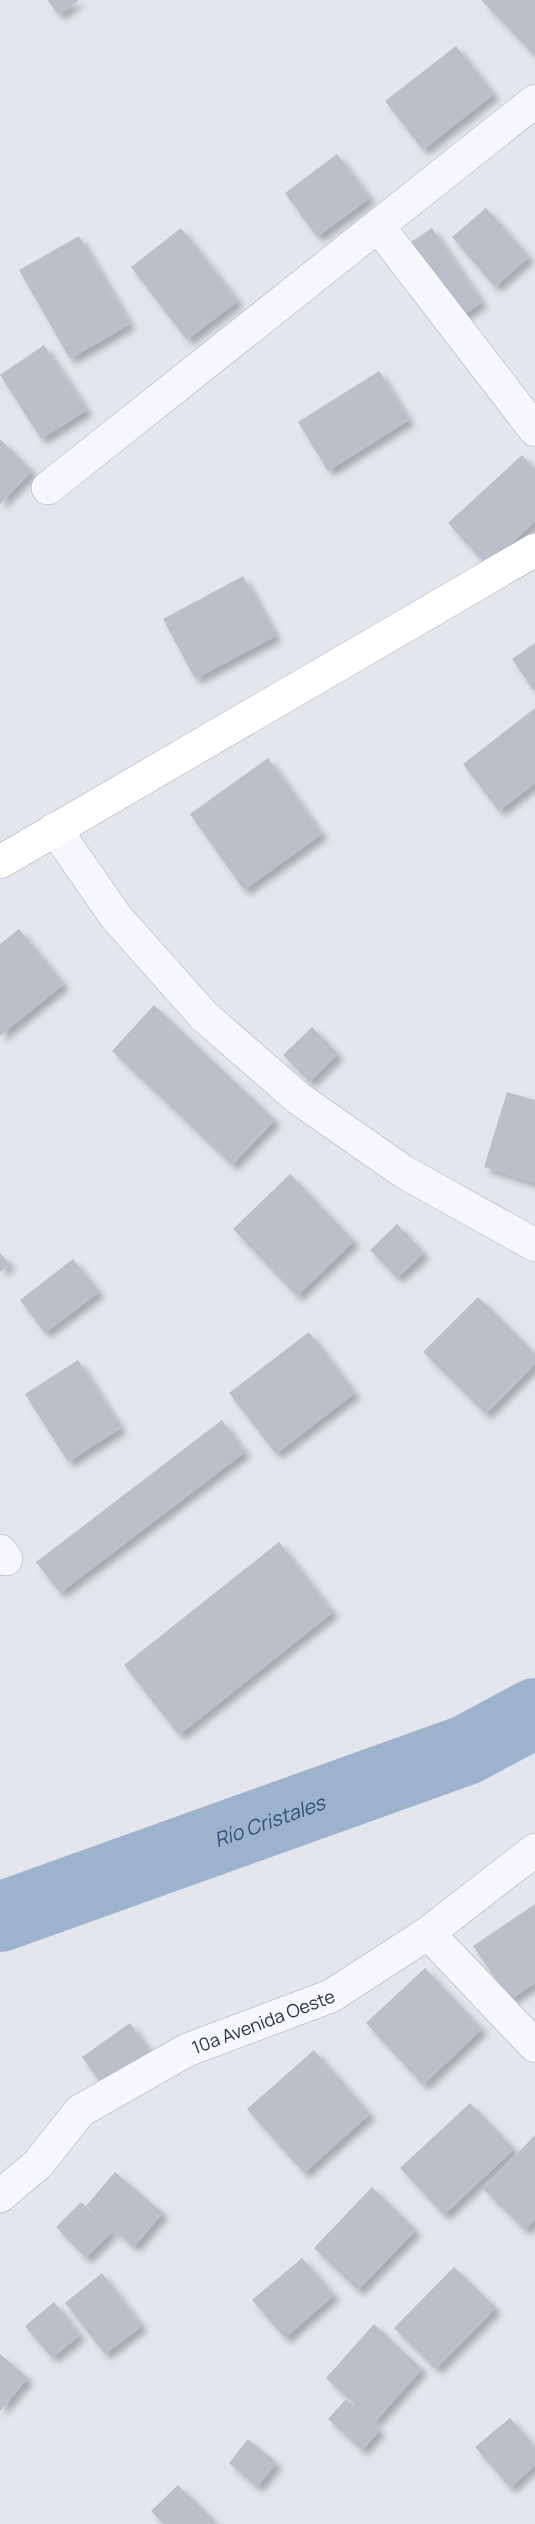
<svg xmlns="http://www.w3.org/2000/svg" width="535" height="2524" font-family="Manrope,sans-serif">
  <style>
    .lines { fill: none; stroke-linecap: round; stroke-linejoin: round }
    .river { stroke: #9db2cc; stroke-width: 70 }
    .building { fill: #babfca; filter: url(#shadow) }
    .street-casing { stroke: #a8acb7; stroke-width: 34 }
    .secondary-casing { stroke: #a8acb7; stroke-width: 34 }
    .street { stroke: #f6f7fa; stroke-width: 33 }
    .secondary { stroke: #fff; stroke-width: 33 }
    .labels { text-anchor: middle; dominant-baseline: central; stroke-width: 4.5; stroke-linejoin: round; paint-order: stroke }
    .street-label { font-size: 18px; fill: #2a3245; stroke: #f3f5f9 }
    .water-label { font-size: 20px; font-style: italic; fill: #334f7a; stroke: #f3f5f9 }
  </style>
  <defs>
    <filter id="shadow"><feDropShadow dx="5.5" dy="5.5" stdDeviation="3" flood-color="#0004"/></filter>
  </defs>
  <rect width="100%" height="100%" fill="#e3e6ec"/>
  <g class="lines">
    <path class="river" id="s1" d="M0 1917 466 1750 535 1713"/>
  </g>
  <path class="building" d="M47 0H79L59 15Z
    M481 0H535V56Z
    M456 46 494 94 423 150 385 101Z
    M337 154 370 198 317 237 285 193Z
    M486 208 529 257 495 287 452 237Z
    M181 228 238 301 187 340 131 267Z
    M432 228 482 302 455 321 405 246Z
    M79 236 130 324 70 359 19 270Z
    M44 345 87 410 41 439 0 375Z
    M379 371 409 420 328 471 298 422Z
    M0 439 32 471 0 504Z
    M522 455 535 469V521L487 566 448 523Z
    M243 576 276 636 195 679 163 619Z
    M535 643V689L533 690 512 659Z
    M535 708V783L499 811 463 764Z
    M268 758 322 834 244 890 190 814Z
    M19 929 64 984 0 1036V944Z
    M154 1005 275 1120 232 1165 112 1051Z
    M312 1027 338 1054 310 1082 283 1055Z
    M507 1092 535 1100V1183L484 1167Z
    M290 1174 354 1241 297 1296 233 1229Z
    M397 1224 424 1253 397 1278 370 1250Z
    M0 1253 10 1264 0 1272Z
    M73 1259 99 1292 45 1333 20 1300Z
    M478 1297 535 1354V1364L486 1414 423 1352Z
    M309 1332 355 1393 276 1454 229 1393Z
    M78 1360 121 1428 68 1462 25 1394Z
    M222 1420 245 1452 60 1593 36 1562Z
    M279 1542 333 1612 179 1735 124 1665Z
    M535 1904V1983L510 2000 473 1946Z
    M425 1968 482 2029 423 2085 366 2023Z
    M130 2023 150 2051 101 2084 82 2057Z
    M314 2050 370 2114 304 2173 247 2109Z
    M470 2103 514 2149 444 2215 400 2168Z
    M535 2135V2219L525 2230 483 2189Z
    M115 2172 163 2213 134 2247 86 2206Z
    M372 2187 416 2230 358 2290 314 2248Z
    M81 2202 112 2232 86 2258 56 2227Z
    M302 2258 334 2295 285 2338 252 2300Z
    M454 2267 496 2308 436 2369 394 2328Z
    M102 2273 142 2326 105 2354 65 2303Z
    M54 2302 80 2335 52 2358 25 2326Z
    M374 2324 422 2369 375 2422 326 2378Z
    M0 2354 28 2378 0 2411Z
    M346 2399 380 2430 362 2450 328 2419Z
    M510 2418 535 2447V2465L510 2488 475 2447Z
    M248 2439 277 2463 257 2487 229 2463Z
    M178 2485 217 2524H164L151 2511Z"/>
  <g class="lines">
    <g class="street-casing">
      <g id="street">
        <path d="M378 226 535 430"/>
        <path d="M48 488 535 101"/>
        <path d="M55 829 116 917 204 1016 298 1098 404 1172 535 1245"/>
        <path d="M0 1551 6 1559"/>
        <path d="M428 1933 535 2046"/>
        <path id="s2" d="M0 2196 38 2164 80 2111 187 2050 331 1996 428 1933 535 1850"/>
      </g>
    </g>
    <g class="secondary-casing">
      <path id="secondary" d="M0 862 535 550"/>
    </g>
    <use href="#street" class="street"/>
    <use href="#secondary" class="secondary"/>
  </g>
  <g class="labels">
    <g class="street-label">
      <text stroke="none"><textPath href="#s2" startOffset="322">10a Avenida Oeste</textPath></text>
    </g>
    <g class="water-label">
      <text stroke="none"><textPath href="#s1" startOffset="286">Río Cristales</textPath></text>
    </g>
  </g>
</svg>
